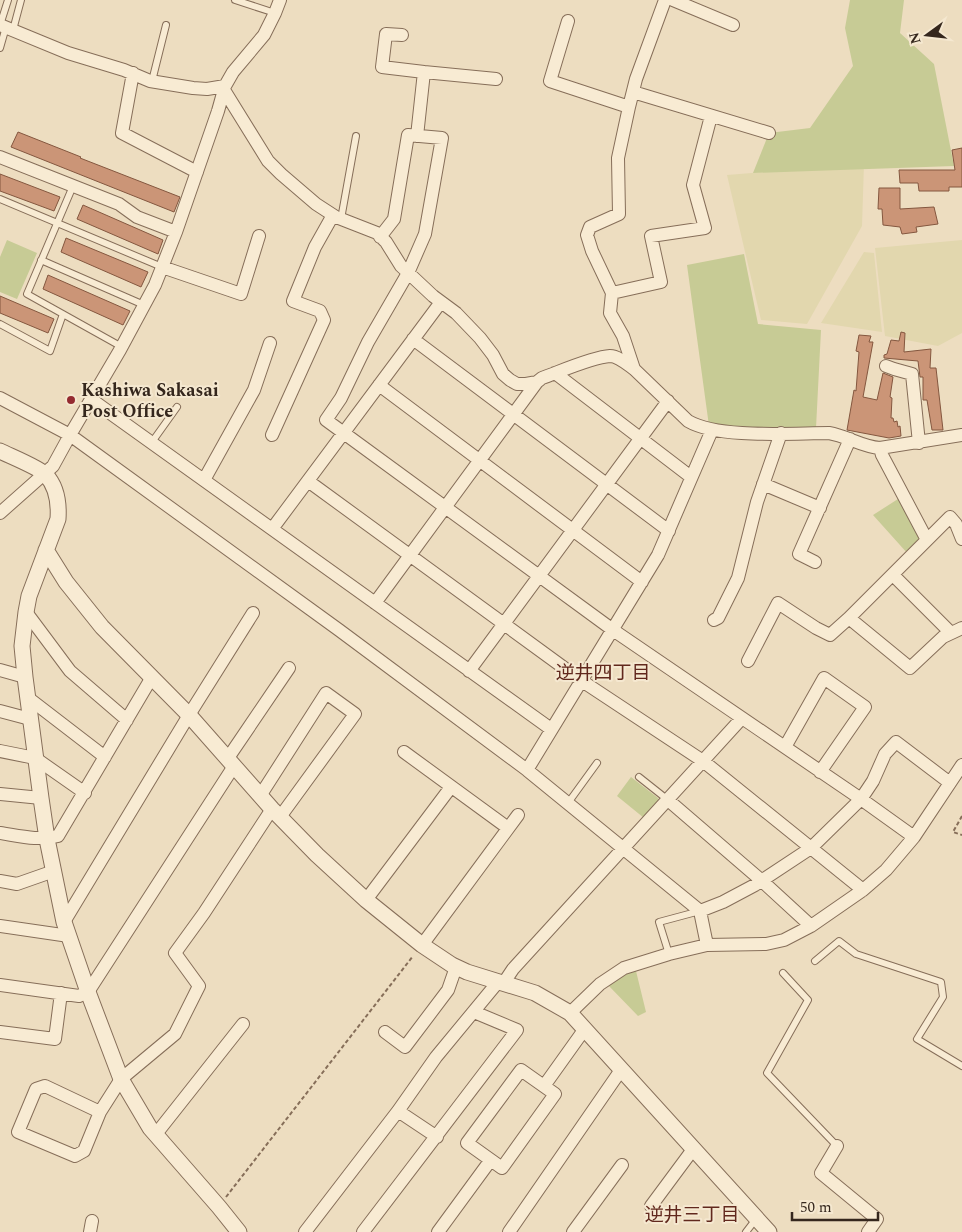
<svg xmlns="http://www.w3.org/2000/svg" width="962" height="1232" font-family="Spectral,'Noto Sans JP',serif">
  <style>
    .farmland { fill: #e2d7ae }
    .green { fill: #c7cb95 }
    .building { fill: #cb9577; stroke: #84573f }
    .lines { fill: none; stroke-linecap: round; stroke-linejoin: round }
    .service-casing { stroke: #866e59; stroke-width: 8 }
    .minor-casing { stroke: #866e59; stroke-width: 14 }
    .tertiary-casing { stroke: #866e59; stroke-width: 17 }
    .path { stroke: #866e59; stroke-width: 2; stroke-dasharray: 4 2.5; stroke-linecap: butt }
    .service { stroke: #f8ebd3; stroke-width: 6 }
    .minor { stroke: #f8ebd3; stroke-width: 12 }
    .tertiary { stroke: #f8ebd3; stroke-width: 15 }
    .poi-dot { fill: #942a30; stroke: #f5e8d0; stroke-width: 2 }
    .labels { text-anchor: middle; dominant-baseline: central; stroke-width: 4; stroke-linejoin: round; paint-order: stroke }
    .poi-label { font-size: 18px; font-weight: bold; fill: #35271d; stroke: #f5e8d0; text-anchor: start }
    .neighbourhood-label { font-size: 19px; fill: #61281d; stroke: #f5e8d0 }
  </style>
  <rect width="100%" height="100%" fill="#edddc0"/>
  <path class="farmland" d="M864 164 862 226 807 324 761 320 727 175Z
    M962 240V333L938 346 885 336 875 248Z
    M864 252 874 253 882 332 821 323Z"/>
  <path class="green" d="M850 0H904L900 33 934 64 954 166 753 173 769 133 810 128 853 66 845 28Z
    M7 240 37 253 17 299 0 292V257Z
    M744 254 758 324 821 330 816 428 747 431 709 426 687 265Z
    M898 499 919 537V543L908 554 873 515Z
    M631 777 658 798 659 802 644 818 617 796Z
    M636 971 646 1012 638 1016 608 985 627 974Z"/>
  <path class="building" d="M18 132 81 157 80 158 180 197 174 212 11 147Z
    M962 148V187H949V191H919L918 183H900L899 170H955L952 150Z
    M0 174 60 197 54 211 0 191Z
    M879 188H900V209L934 207 938 224 916 227 917 232 902 234 900 227 883 225 882 209H878Z
    M83 205 163 240 158 254 77 219Z
    M66 238 148 272 141 287 61 252Z
    M48 275 130 311 123 325 43 289Z
    M0 296 54 319 48 333 0 313Z
    M901 332 905 333 904 352 931 349 930 368H936L943 430H932L927 400H923V377H920L918 361 884 358V355L887 354 891 340 899 341Z
    M859 335 871 336 869 342H873L863 397 877 400 883 373 893 377 890 397 892 398 891 418H893L894 422 897 421 898 427 900 426 901 436 889 438 847 430 854 390 856 391 859 352 856 351Z"/>
  <g class="lines">
    <g class="service-casing">
      <path id="service" d="M235 0 275 13
        M0 25 8 0
        M13 30 21 0
        M0 48 6 27
        M152 81 166 25
        M73 186 27 294 122 347
        M0 199 162 267
        M341 219 356 136
        M41 260 144 305
        M0 324 50 351 63 314
        M152 442 177 407
        M639 777 668 800
        M568 803 597 763
        M669 954 659 922 700 911
        M815 961 839 941 856 954 941 982 943 997 917 1039 962 1066
        M783 973 808 1000 767 1073 837 1146
        M746 1232 756 1219"/>
    </g>
    <g class="minor-casing">
      <path id="minor" d="M673 0 733 25
        M568 21 550 81 629 107
        M0 25 68 53 124 70 150 81 193 88 207 89 225 86
        M402 35 386 34 382 67 424 72 417 136
        M424 72 496 79
        M133 73 122 133 197 172
        M224 90 268 161 281 174 316 204 336 217 377 233 386 242 401 266 433 296 456 313 480 338 493 355 503 374 510 380 517 384H526L537 382 542 378C559 372 592 357 610 356 618 356 627 364 634 369L688 421C719 439 792 433 829 433 847 436 862 447 880 448L962 435
        M633 92 769 133
        M0 157 119 204 137 217 176 232
        M380 237 394 219 408 135 442 138 425 234 408 273 368 342 341 398 326 420 613 630 861 799 914 837
        M162 267 241 294 259 236
        M612 293 661 282 651 236 705 228 693 185 711 116
        M413 339 669 531
        M886 366 894 369 912 374 919 443
        M634 369 623 336 610 313 612 293 592 251 587 235 590 227 619 214 618 158 629 107 636 79 665 0
        M555 373 691 477
        M379 385 642 582
        M0 398 70 435 339 630 527 770 700 911 707 945
        M92 400 551 729
        M272 435 324 320 320 311 293 301 315 247 333 215
        M880 448 882 455 927 540
        M204 480 254 390 270 343
        M308 481 582 681 703 761 863 890
        M763 484 820 508
        M0 513 53 466 70 435 120 350 155 285 176 232 218 111 225 86 233 72 264 35 275 13 280 0
        M272 529 441 302
        M962 539 956 524 950 517 849 618 910 668 943 637 962 628
        M815 562 799 554 850 439
        M893 575 951 633
        M375 603 537 382
        M26 612 70 671 127 720
        M714 620 718 618 738 578 757 502 781 433
        M748 661 778 603 816 628 830 635 849 618
        M0 670 25 677
        M469 671 668 401
        M27 697 105 757
        M0 711 30 719
        M785 747 824 678 865 707 820 772
        M0 751 35 758 85 793
        M404 752 508 828
        M228 758 289 668
        M527 770 658 555 712 430
        M0 794 41 798
        M260 796 326 693 355 714 280 817
        M668 800 762 881 811 926
        M0 833C20 836 39 841 58 836L152 677
        M0 881 17 884 54 871
        M366 900 451 787
        M700 911 723 902 755 885 811 848 861 799 873 781 885 754 896 742 950 783
        M64 922 189 715 253 613
        M0 926 69 936
        M422 945 518 815
        M503 984 513 969 742 718
        M0 985 79 996 88 992 234 766
        M570 1013 600 984 624 968 669 954 707 945 766 944 784 940 811 926 863 890 886 870 914 837 962 765
        M0 1032 55 1039 61 993
        M385 1032 405 1047 448 990 456 967
        M521 1070 555 1094 502 1168 467 1143Z
        M544 1086 584 1030
        M398 1111 437 1137
        M100 1112 45 1086 36 1089 18 1132 75 1156 84 1151 100 1112 121 1079 175 1034 199 986 175 953 204 913 272 809
        M156 1134 243 1024
        M837 1146 821 1173 877 1219 868 1232
        M651 1206 694 1148
        M90 1232 92 1221
        M305 1232 398 1111 436 1057 498 982
        M363 1232 517 1030 474 1012
        M438 1232 490 1161
        M509 1232 621 1070
        M573 1232 622 1165"/>
    </g>
    <g class="tertiary-casing">
      <path id="tertiary" d="M0 451C10 456 40 468 46 475 57 487 59 504 58 519L29 596 26 612 22 646 25 677 41 798 47 839 64 922 88 992 121 1079 150 1128 219 1207 239 1232
        M46 550 66 582 102 627 189 715 272 809 317 855 366 900 422 945 452 965 467 972 535 993 570 1013 769 1232"/>
    </g>
    <path class="path" d="M962 816 953 832 962 835
      M226 1197 413 956"/>
    <use href="#service" class="service"/>
    <use href="#minor" class="minor"/>
    <use href="#tertiary" class="tertiary"/>
  </g>
  <circle class="poi-dot" cx="71" cy="400" r="5"/>
  <g class="labels">
    <g class="poi-label">
      <text x="81" y="390">Kashiwa Sakasai<tspan x="81" dy="21">Post Office</tspan></text>
    </g>
    <g class="neighbourhood-label">
      <text x="603" y="673">逆井四丁目</text>
      <text x="692" y="1215">逆井三丁目</text>
    </g>
  </g>
  <g transform="translate(927 35) rotate(255)" stroke="#f5e8d0" stroke-width="4" paint-order="stroke">
  <path d="M0-4L9 19L0 12L-9 19Z" fill="#35271d"/>
  <text y="-8" font-size="14" font-weight="bold" text-anchor="middle" fill="#35271d">N</text>
  </g>
  <path d="M792 1212v8h86v-8" fill="none" stroke="#35271d" stroke-width="2.5"/>
  <text x="800" y="1212" font-size="15" fill="#35271d" stroke="#f5e8d0" stroke-width="4" paint-order="stroke">50 m</text>
</svg>
